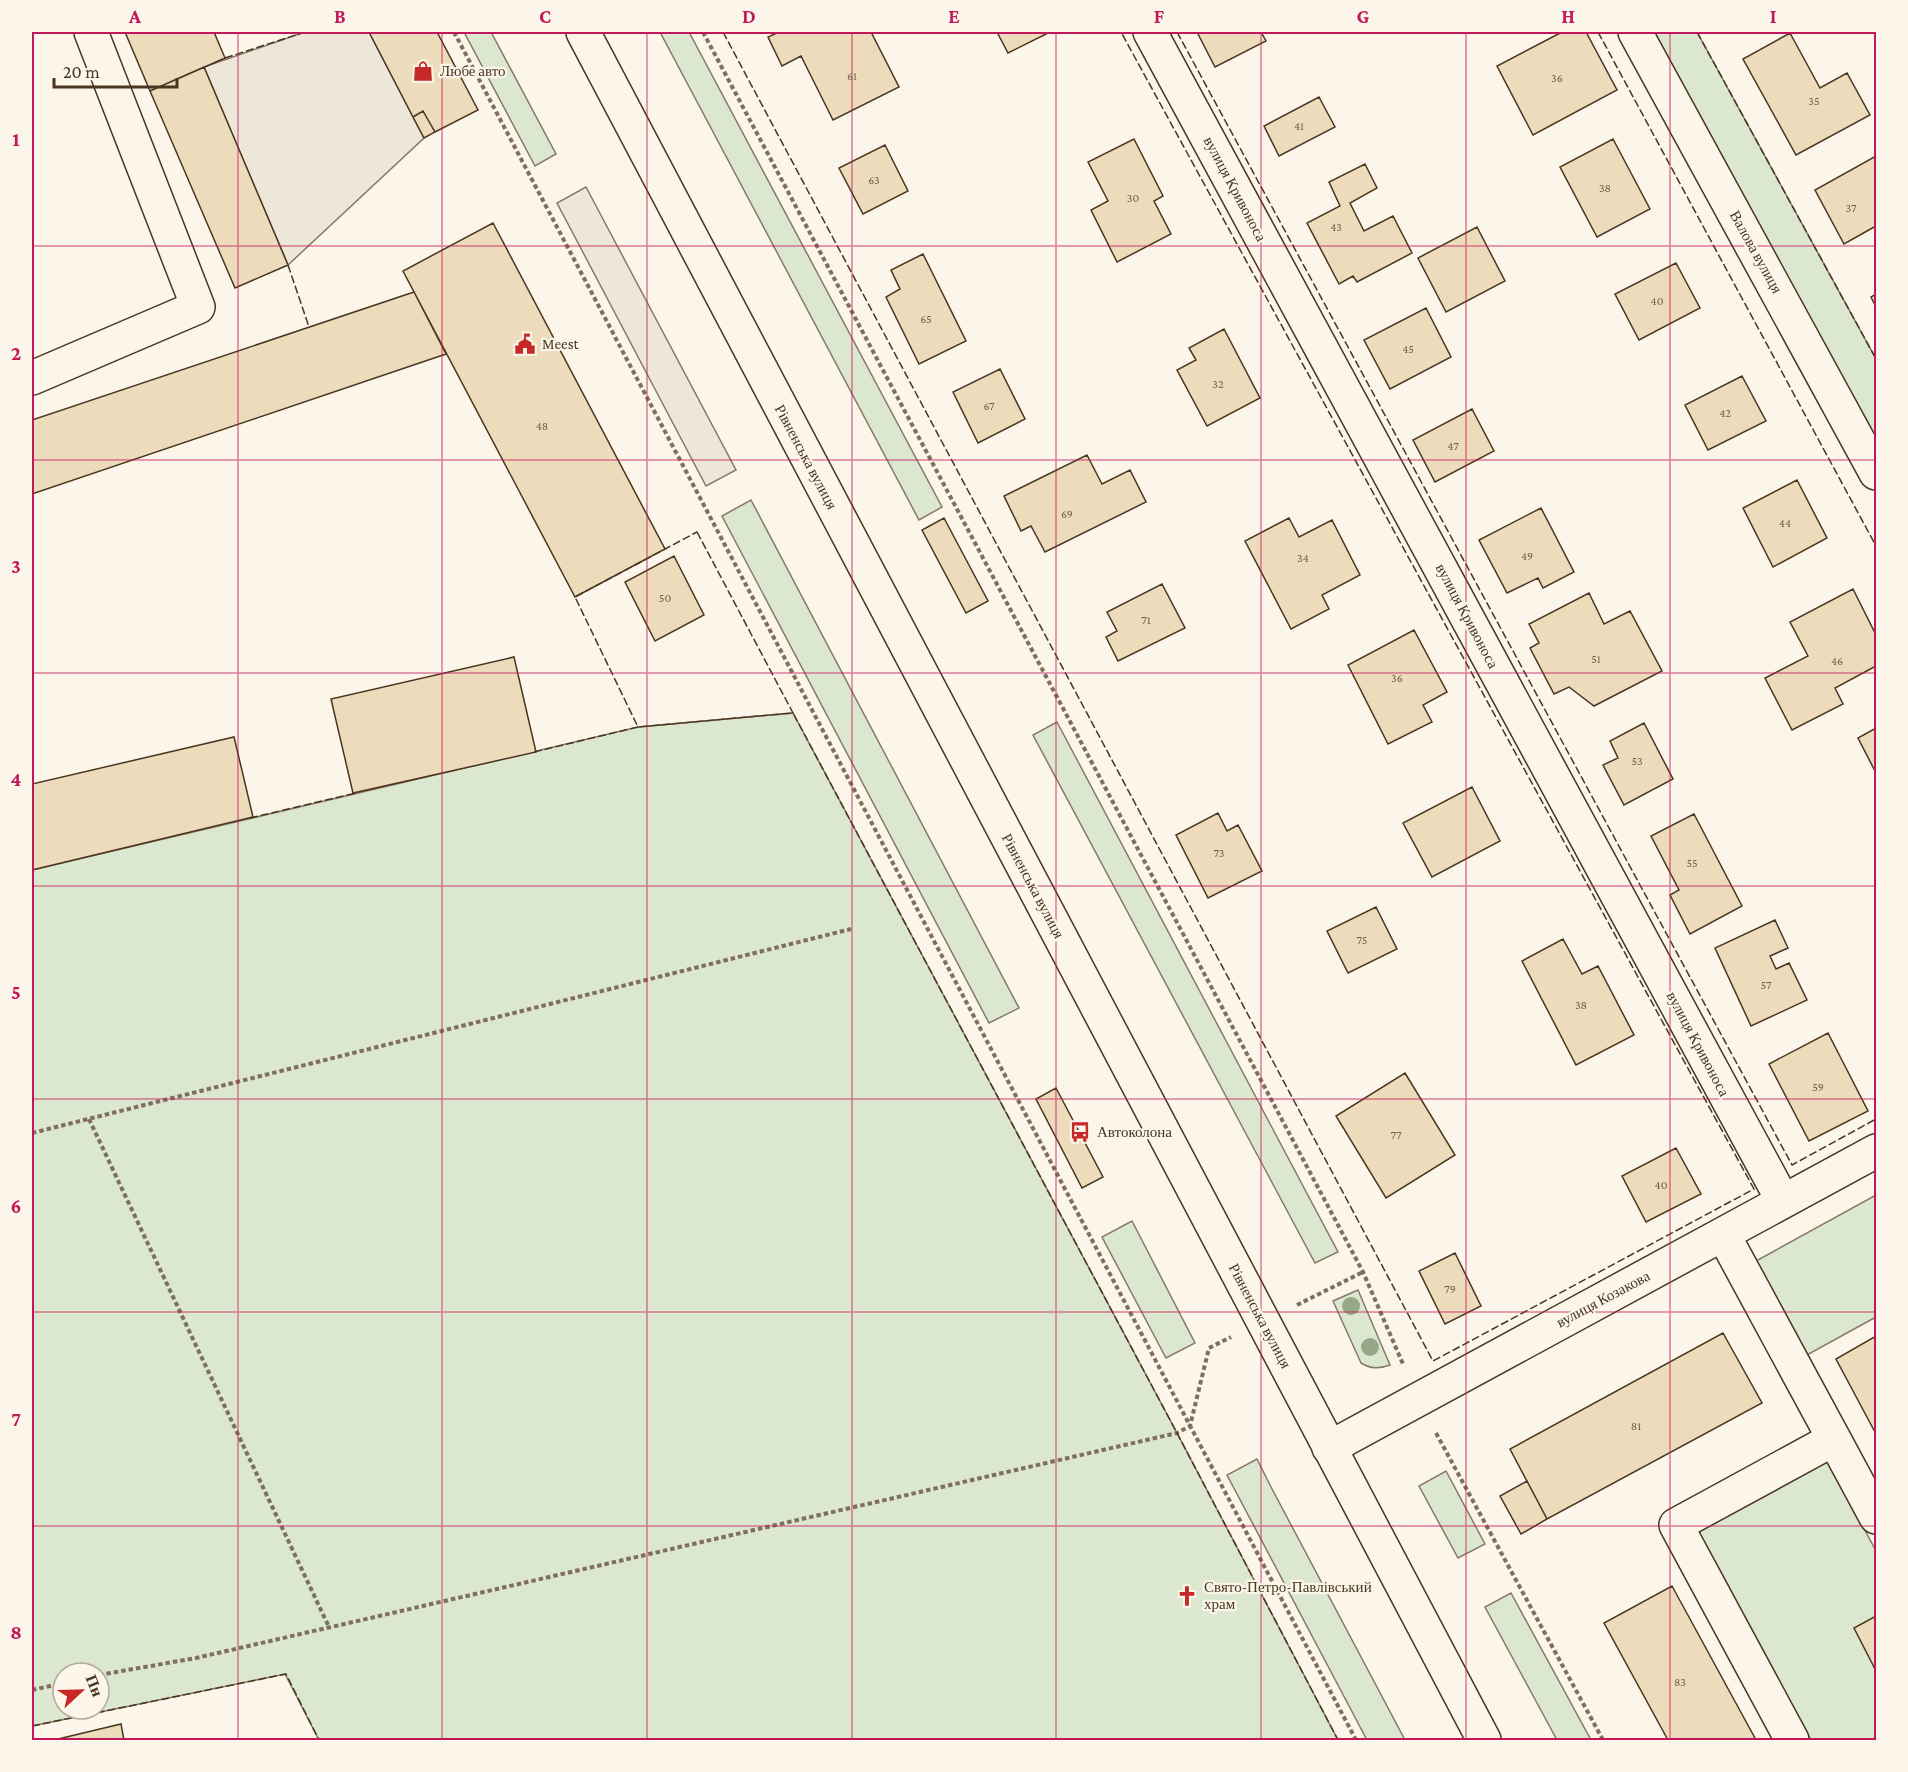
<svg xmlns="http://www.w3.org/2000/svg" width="1908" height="1772" font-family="'Crimson Pro',serif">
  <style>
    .green { fill: #dce7d0; stroke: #887966; stroke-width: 1.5; fill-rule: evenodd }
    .parking { fill: #ede7d9; stroke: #887966; stroke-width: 1.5 }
    .building { fill: #ecdcbc; stroke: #4a3520; stroke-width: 1.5 }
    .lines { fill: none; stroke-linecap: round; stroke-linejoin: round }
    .minor-casing { stroke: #4a3520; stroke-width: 36 }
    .major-casing { stroke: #4a3520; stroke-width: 36 }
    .path { stroke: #7f6f5c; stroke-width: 4; stroke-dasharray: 4.5 3; stroke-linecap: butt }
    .minor { stroke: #fbf6e9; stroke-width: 33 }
    .major { stroke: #fbf6e9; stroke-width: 33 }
    .fence { stroke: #4a3520; stroke-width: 1.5; stroke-dasharray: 8 3; stroke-linecap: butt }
    .tree { fill: #96a887 }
    .grid { fill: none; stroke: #c2185b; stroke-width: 1.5; stroke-opacity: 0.55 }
    .labels { text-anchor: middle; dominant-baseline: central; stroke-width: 4.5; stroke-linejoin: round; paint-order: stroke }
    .number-label { font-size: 12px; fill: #725f47 }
    .poi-label { font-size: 15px; fill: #4a3520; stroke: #fbf6e9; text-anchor: start }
    .street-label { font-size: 15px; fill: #4a3520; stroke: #fbf6e9 }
    .neatline { fill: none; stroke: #c2185b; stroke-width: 2 }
    .grid-label { font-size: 20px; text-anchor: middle; font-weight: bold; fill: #c2185b }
  </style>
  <rect width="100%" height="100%" fill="#fbf6e9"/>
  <path class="green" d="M464 32H491L556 154 535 166Z
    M660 32H689L942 507 919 520Z
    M1651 32H1697L1876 359V443Z
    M751 500 1019 1008 989 1023 722 516Z
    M793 713 1177 1433 1338 1740H319L285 1674 32 1726V870L638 727ZM63 1673H99V1709H63Z
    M1057 722 1338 1252 1315 1263 1033 735Z
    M1876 1195V1317L1807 1355 1756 1261Z
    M1132 1221 1195 1343 1166 1358 1102 1237Z
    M1358 1290 1390 1365C1379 1369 1371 1369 1361 1363L1333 1301Z
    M1257 1459 1271 1487 1405 1740H1367L1227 1475Z
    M1828 1461 1876 1551V1740H1811L1698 1532Z
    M1446 1471 1485 1544 1458 1558 1419 1486Z
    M1511 1593 1591 1740H1557L1485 1607Z"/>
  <path class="parking" d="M305 32H369L424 138 288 265 204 67Z
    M586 187 736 470 706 486 557 203Z"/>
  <path class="building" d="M125 32H214L225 58 150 91Z
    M369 32H437L478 110 435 132 423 111 413 117Z
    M779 32H871L899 87 833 120 801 56 782 66 768 37Z
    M997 32H1050L1008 53Z
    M1197 32H1261L1266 41 1215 67Z
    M1562 32H1586L1617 90 1533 135 1497 66Z
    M1790 33 1820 88 1847 73 1870 115 1796 155 1743 59Z
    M204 67 288 265 235 288 150 91Z
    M1319 97 1335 127 1279 156 1264 126Z
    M423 111 435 132 424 138 413 117Z
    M1134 139 1163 196 1154 201 1171 234 1117 262 1091 210 1108 201 1088 162Z
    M1613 139 1650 209 1597 237 1560 167Z
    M885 145 908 191 863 214 839 168Z
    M1876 156V226L1844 244 1815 190Z
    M1365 164 1377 188 1350 203 1364 231 1393 216 1412 253 1357 282 1353 276 1339 284 1307 223 1340 206 1329 182Z
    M493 223 665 549 575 597 403 271Z
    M1477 227 1505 281 1446 312 1418 258Z
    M923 254 966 341 919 364 886 297 900 289 891 270Z
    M1676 263 1700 308 1639 340 1615 294Z
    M414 292 446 354 32 494V420Z
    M1876 294V307L1871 297Z
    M1426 308 1451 357 1390 389 1364 340Z
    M1224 329 1260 398 1207 426 1177 370 1196 360 1189 348Z
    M1000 369 1025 419 978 443 953 392Z
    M1742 376 1766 421 1708 450 1685 405Z
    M1472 409 1494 451 1435 482 1413 440Z
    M1087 455 1102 484 1130 470 1146 502 1045 552 1031 526 1021 531 1004 496Z
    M1797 480 1827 538 1773 567 1743 508Z
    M1541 508 1574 572 1543 588 1538 578 1507 593 1479 540Z
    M944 518 988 601 966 613 922 530Z
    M1289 518 1299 537 1332 520 1360 575 1322 595 1329 609 1291 629 1245 541Z
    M674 556 704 615 655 641 625 582Z
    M1162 584 1185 628 1118 661 1106 637 1117 631 1107 612Z
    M1853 589 1876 635V666L1835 688 1843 704 1792 730 1765 678 1808 656 1790 622Z
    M1589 593 1604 624 1630 611 1662 671 1594 706 1569 687 1554 694 1530 648 1539 643 1529 624Z
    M1414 630 1447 692 1423 705 1432 722 1388 744 1348 665Z
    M514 657 536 752 353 793 331 699Z
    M1644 723 1673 779 1624 805 1603 765 1618 758 1610 741Z
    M1876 728V773L1858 738Z
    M234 737 253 817 32 870V784Z
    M1472 787 1500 841 1432 877 1403 823Z
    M1218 813 1227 831 1238 825 1262 871 1208 898 1176 835Z
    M1694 814 1742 906 1690 934 1670 895 1679 890 1651 836Z
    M1376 907 1397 949 1348 973 1327 931Z
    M1775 920 1788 948 1770 956 1776 969 1789 963 1807 1000 1751 1026 1715 948Z
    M1563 939 1582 974 1598 966 1634 1035 1576 1065 1522 961Z
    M1828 1033 1868 1111 1809 1141 1769 1064Z
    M1405 1073 1455 1155 1386 1198 1336 1116Z
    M1056 1088 1103 1177 1082 1188 1036 1099Z
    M1676 1148 1701 1194 1646 1222 1622 1176Z
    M1455 1253 1481 1306 1445 1324 1419 1271Z
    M1723 1333 1762 1403 1547 1519 1510 1449Z
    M1876 1336V1434L1836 1359Z
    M1527 1481 1547 1519 1521 1534 1500 1496Z
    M1672 1586 1756 1740H1668L1604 1623Z
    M1876 1616V1671L1854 1628Z
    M121 1724 124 1740H54Z"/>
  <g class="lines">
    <g class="minor-casing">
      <path id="minor" d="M1150 32 1783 1201
        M1635 32 1876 473
        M32 378 198 307 91 32
        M1723 1234 1834 1439
        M1329 1448 1876 1151
        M1792 1740 1676 1525 1834 1439 1876 1517"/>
    </g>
    <g class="major-casing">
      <path id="major" d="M583 32 1484 1740"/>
    </g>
    <path class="path" d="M454 32 1356 1740
      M703 32 1363 1272 1403 1364
      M89 1119 329 1627
      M32 1133 851 929
      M1297 1305 1363 1272
      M1436 1433 1603 1740
      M99 1675 196 1658 1177 1433 1190 1426 1209 1348 1231 1337
      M32 1690 63 1683"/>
    <use href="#minor" class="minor"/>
    <use href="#major" class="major"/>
    <path class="fence" d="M723 32 1433 1361 1754 1189 1121 32
      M1177 32 1792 1165 1876 1119
      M1598 32 1876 546
      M1697 32 1876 359
      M225 58 305 32
      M288 265 309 327
      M697 532 793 713 638 727 575 597Z
      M534 752 638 727 793 713 1177 1433 1338 1740
      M250 818 356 793
      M32 1726 286 1674 319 1740"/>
  </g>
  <g class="tree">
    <circle cx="1351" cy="1306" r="9"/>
    <circle cx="1370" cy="1347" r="9"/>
  </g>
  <path class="grid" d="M238 32V1740M442 32V1740M647 32V1740M852 32V1740M1056 32V1740M1261 32V1740M1466 32V1740M1670 32V1740M32 246H1876M32 460H1876M32 673H1876M32 886H1876M32 1099H1876M32 1312H1876M32 1526H1876"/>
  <defs>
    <g id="shop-bare" transform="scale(1.62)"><path d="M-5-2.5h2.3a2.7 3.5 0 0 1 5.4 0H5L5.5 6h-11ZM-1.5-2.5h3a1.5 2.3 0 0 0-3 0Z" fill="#c62828" stroke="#fbf6e9" stroke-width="2.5" paint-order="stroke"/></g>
    <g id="civic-bare" transform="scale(1.62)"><path d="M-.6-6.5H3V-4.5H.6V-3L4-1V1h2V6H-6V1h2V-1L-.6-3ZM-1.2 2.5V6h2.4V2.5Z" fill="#c62828" stroke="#fbf6e9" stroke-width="2.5" paint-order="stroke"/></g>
    <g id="bus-bare" transform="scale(1.62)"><path d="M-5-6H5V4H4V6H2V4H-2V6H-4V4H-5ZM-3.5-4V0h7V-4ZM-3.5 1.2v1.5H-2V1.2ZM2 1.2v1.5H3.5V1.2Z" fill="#c62828" stroke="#fbf6e9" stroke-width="2.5" paint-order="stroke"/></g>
    <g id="church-bare" transform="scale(1.62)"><path d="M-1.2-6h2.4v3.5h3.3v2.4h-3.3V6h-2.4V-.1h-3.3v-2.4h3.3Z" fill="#c62828" stroke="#fbf6e9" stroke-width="2.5" paint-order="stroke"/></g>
  </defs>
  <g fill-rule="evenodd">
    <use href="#shop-bare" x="423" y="71"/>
    <use href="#civic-bare" x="525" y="344"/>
    <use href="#bus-bare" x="1080" y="1132"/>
    <use href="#church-bare" x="1187" y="1596"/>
  </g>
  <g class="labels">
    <g class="number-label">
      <text x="852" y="76">61</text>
      <text x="1557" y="78">36</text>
      <text x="1814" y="101">35</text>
      <text x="1299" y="126">41</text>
      <text x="874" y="180">63</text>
      <text x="1605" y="188">38</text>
      <text x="1133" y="198">30</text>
      <text x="1851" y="208">37</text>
      <text x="1336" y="227">43</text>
      <text x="1657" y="301">40</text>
      <text x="926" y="319">65</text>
      <text x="1408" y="349">45</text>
      <text x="1218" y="384">32</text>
      <text x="989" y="406">67</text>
      <text x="1725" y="413">42</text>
      <text x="542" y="426">48</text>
      <text x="1453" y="446">47</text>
      <text x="1067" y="514">69</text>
      <text x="1785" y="523">44</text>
      <text x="1527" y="556">49</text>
      <text x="1303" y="558">34</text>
      <text x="665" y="598">50</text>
      <text x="1146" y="620">71</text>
      <text x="1596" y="659">51</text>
      <text x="1837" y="661">46</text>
      <text x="1397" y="678">36</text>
      <text x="1637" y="761">53</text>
      <text x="1219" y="853">73</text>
      <text x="1692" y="863">55</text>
      <text x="1362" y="940">75</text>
      <text x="1766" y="985">57</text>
      <text x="1581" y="1005">38</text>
      <text x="1818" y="1087">59</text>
      <text x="1396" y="1135">77</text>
      <text x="1661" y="1185">40</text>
      <text x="1450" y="1289">79</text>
      <text x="1636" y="1426">81</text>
      <text x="1680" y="1682">83</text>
    </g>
    <g class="poi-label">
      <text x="440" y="71">Любе авто</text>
      <text x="542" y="344">Meest</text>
      <text x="1097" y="1132">Автоколона</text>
      <text x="1204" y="1587">Свято-Петро-Павлівський<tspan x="1204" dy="17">храм</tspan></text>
    </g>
    <g class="street-label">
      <text transform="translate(1235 189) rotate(62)">вулиця Кривоноса</text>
      <text transform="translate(1756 252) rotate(61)">Валова вулиця</text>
      <text transform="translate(806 457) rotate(62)">Рівненська вулиця</text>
      <text transform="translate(1467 616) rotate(62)">вулиця Кривоноса</text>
      <text transform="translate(1033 886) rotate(62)">Рівненська вулиця</text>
      <text transform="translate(1698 1044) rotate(62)">вулиця Кривоноса</text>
      <text transform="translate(1603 1299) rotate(-28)">вулиця Козакова</text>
      <text transform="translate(1260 1316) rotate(62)">Рівненська вулиця</text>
    </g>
  </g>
  <rect width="1908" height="1772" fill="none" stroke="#fbf6e9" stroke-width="66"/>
  <g transform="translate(81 1691) rotate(68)"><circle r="28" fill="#fbf6e9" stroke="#b4a999" stroke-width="1.5"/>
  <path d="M0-4.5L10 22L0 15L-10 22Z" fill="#c62828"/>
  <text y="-9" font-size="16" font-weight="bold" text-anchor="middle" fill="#4a3520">Пн</text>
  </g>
  <path d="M54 78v9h123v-9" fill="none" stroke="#4a3520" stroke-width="3"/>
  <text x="63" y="78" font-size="18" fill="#4a3520" stroke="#fbf6e9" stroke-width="4.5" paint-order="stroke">20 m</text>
  <rect x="33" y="33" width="1842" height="1706" class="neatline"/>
  <g class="grid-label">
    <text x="135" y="23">A</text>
    <text x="340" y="23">B</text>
    <text x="545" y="23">C</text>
    <text x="749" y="23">D</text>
    <text x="954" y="23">E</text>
    <text x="1159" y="23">F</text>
    <text x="1363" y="23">G</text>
    <text x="1568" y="23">H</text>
    <text x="1773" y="23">I</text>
    <text x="16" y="146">1</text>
    <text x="16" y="360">2</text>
    <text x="16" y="573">3</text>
    <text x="16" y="786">4</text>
    <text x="16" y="999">5</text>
    <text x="16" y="1213">6</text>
    <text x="16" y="1426">7</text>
    <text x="16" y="1639">8</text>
  </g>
</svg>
